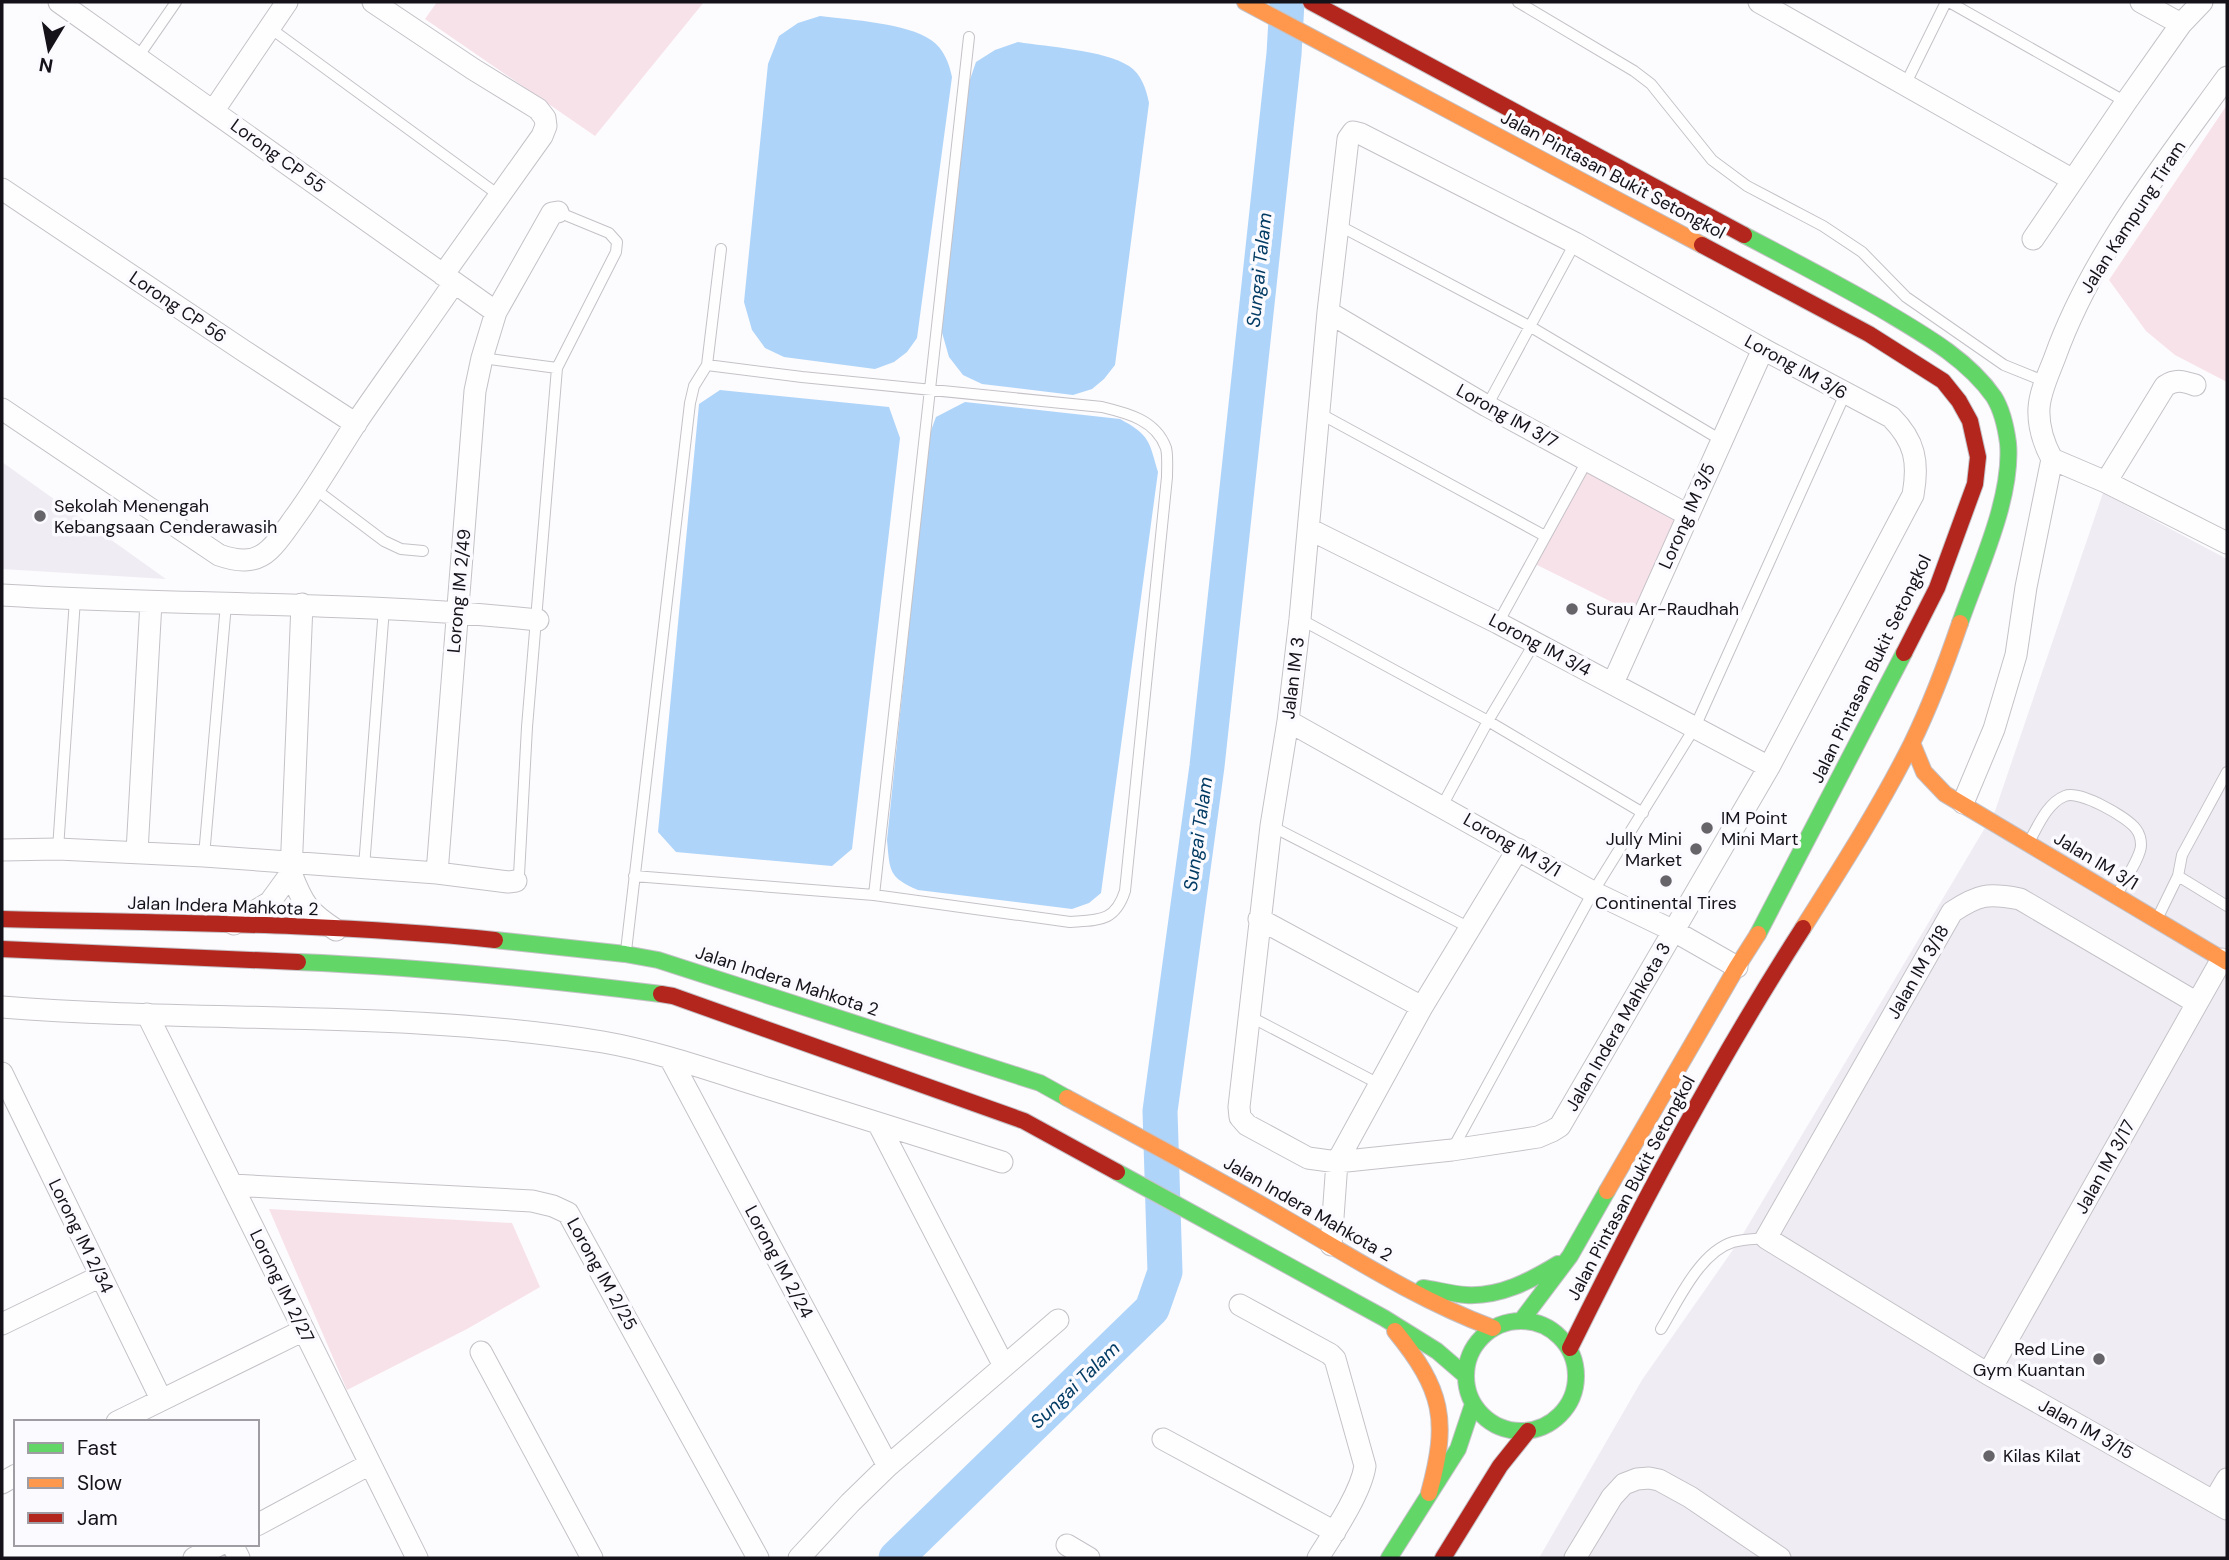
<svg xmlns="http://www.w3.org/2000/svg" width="2229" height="1560" font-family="'DM Sans',sans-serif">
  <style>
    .built { fill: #efecf3 }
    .green { fill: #f8e2e9 }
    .water { fill: #aed4f9 }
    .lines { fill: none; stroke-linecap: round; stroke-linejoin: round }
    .river { stroke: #aed4f9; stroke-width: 35 }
    .lane-casing { stroke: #c4c2c7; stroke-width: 12 }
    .street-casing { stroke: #c4c2c7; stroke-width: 23 }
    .fast-casing { stroke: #c4c2c7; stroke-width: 18 }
    .slow-casing { stroke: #c4c2c7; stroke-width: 18 }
    .jam-casing { stroke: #c4c2c7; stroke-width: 18 }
    .lane { stroke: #fffeff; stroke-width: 10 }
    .street { stroke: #fffeff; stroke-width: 21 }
    .fast { stroke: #63d668; stroke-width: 16 }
    .slow { stroke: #ff974d; stroke-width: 16 }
    .jam { stroke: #b3261e; stroke-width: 16 }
    .poi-dot { fill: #666469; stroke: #fbfafe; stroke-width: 2.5 }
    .labels { text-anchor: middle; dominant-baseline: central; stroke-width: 7; stroke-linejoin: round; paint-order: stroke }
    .street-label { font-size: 18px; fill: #15121a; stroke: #fbfafe }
    .poi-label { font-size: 18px; fill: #15121a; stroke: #fbfafe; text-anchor: start }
    .water-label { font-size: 19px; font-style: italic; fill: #023b63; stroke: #fbfafe }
  </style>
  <rect width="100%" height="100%" fill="#fcfbfd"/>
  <path class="built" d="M2 462 166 579 2 569Z
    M2103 493 2227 559V1558H1539L1642 1380 1737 1244 1995 811Z"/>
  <path class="green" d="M437 2H704L595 136 425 19Z
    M2227 105V382L2175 355 2146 331 2109 280Z
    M1587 461 1688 515 1642 617 1531 562Z
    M269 1209 512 1223 540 1287 467 1329 347 1390Z"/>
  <path class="water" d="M820 16C851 20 907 23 931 40 944 49 949 63 952 77L917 338 907 352 894 362 875 369 784 357 765 348 752 330 744 302 768 64 779 36 798 23Z
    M1018 42C1048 47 1104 50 1129 66 1142 75 1146 89 1149 103L1115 365 1104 379 1092 389 1073 395 982 384 963 375 949 357 941 329 966 91 976 62 995 50Z
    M720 390 889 407 900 438 852 849 832 866 676 852 658 832 699 404Z
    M965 402 1120 419C1150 435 1149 441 1158 472L1101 893 1089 903 1072 909 918 890C888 877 890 871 887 840L929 436 936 417Z"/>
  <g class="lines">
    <path class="river" d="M896 1558 1152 1309 1165 1272 1160 1111 1207 766 1284 54 1287 2"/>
    <g class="lane-casing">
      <path id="lane" d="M1518 2 1634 71 1651 84 1712 160 1747 186 1823 226 1862 252 1906 297 2004 365 2046 382
        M1949 2 2126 102
        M270 28 500 196
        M138 57 176 2
        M1905 85 1946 2
        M1338 225 1531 327 1721 440
        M482 358 557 368
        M1487 406 1575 243
        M1319 413 1545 536
        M315 489 384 541 401 549 423 551
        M1300 619 1488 721 1643 813
        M1498 623 1587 461
        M1442 806 1488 721 1535 642
        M1271 826 1468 927
        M2029 842C2038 826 2047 803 2065 796 2080 790 2127 817 2136 829 2139 833 2141 840 2141 845 2141 857 2124 881 2118 893
        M58 849 75 599
        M204 856 226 604
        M364 867 384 608
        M634 876 874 895 1070 922C1099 920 1115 922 1125 891L1167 477C1167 468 1168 456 1166 448 1156 420 1127 413 1102 407L802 377 707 365
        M2178 876 2227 906
        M516 881 519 875 527 727 557 368 616 252 617 242 609 233 558 212
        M874 895 969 37
        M2158 917 2178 876 2182 855 2227 772
        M626 951 690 403 694 386 707 365 721 249
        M1251 1017 1379 1084
        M1452 1150 1593 892 1695 727 1845 394
        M1661 1329C1678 1301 1700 1252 1733 1242 1743 1239 1756 1239 1766 1238"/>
    </g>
    <g class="street-casing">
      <path id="street" d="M59 2 496 312
        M373 2 473 69 538 109 545 118 546 126 542 136 443 275
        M1759 2 2073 180
        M2141 2 2181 24
        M2227 77C2164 164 2091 256 2055 357 2049 373 2040 391 2039 408 2038 426 2044 444 2052 459L2106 482 2227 543
        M214 110 287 2
        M1353 132 1361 134 1575 243 1763 349 1891 417C1915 441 1919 462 1913 495L1769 767 1560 1126 1552 1131 1538 1137 1452 1150 1337 1162 1308 1158 1247 1125 1240 1117 1239 1107 1271 826 1288 721 1300 619 1328 312 1344 174 1348 139Z
        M2 189 244 351 356 424
        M2033 239 2126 102 2181 24 2202 2
        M1328 312 1487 406 1688 515
        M2 409 219 555C236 561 254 564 269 550 279 541 287 528 295 517 317 487 336 454 356 423 388 376 422 330 454 283
        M2106 482 2165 386C2176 379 2183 381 2195 385
        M1309 529 1498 623 1769 767
        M2 595C180 606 359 601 538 620
        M1613 683 1763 349
        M1288 721 1593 892 1674 931 1737 967
        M1963 803 1994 729 2016 655 2026 587 2052 459
        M2 850 58 849 204 856 437 873 508 882 516 881
        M137 852 151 602
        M291 873C303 904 308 912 336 930
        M437 873 475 391 482 358 496 312 552 213 558 212
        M1259 919 1422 1007
        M234 924 270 902 291 873 302 604
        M2197 1003 2020 899C1988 893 1979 894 1952 912L1766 1238 1988 1374 2227 1509
        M2 1007C201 1023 406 1010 603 1042 660 1052 715 1072 770 1089 848 1114 925 1138 1002 1162
        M147 1014 417 1558
        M670 1058 888 1466
        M2 1073 161 1399
        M878 1123 1004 1366
        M232 1185 532 1201 553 1206 568 1213 758 1558
        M1331 1245 1337 1162 1422 1007 1518 849
        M1240 1305 1330 1354 1335 1359 1365 1466C1361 1493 1333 1534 1318 1558
        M2 1324 101 1276
        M481 1352 592 1558
        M1988 1374 2222 959
        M117 1422 304 1330
        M1163 1439 1335 1532
        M2 1483 16 1475
        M2214 1501 2227 1479
        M257 1525 370 1464
        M232 1544 239 1558
        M1067 1545 1089 1558
        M194 1558 221 1544
        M799 1558 850 1503 888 1466 1058 1320
        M1575 1558 1612 1497 1624 1484 1637 1479 1649 1478 1659 1480 1690 1497 1780 1558"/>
    </g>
    <g class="fast-casing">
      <path id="fast" d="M1744 235C1790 259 1836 283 1881 309 1921 333 1967 358 1994 397 2002 410 2006 428 2008 443 2013 498 1978 571 1960 623
        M1758 934 1904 653
        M495 940 625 954 658 960 1040 1083 1067 1098
        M298 962C419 967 540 979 661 994
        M1117 1172 1384 1318 1437 1351 1466 1376
        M1423 1288C1437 1290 1452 1294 1466 1295 1500 1297 1530 1281 1558 1264
        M1466 1376a55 55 0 1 1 110 0a55 55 0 1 1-110 0Z
        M1521 1321 1570 1256 1607 1191
        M1389 1558 1458 1449 1473 1404"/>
    </g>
    <g class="slow-casing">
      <path id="slow" d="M1245 2 1702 245
        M1912 743 1924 772 1945 794 2227 962
        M1803 928C1841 868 1880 807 1912 743 1931 704 1946 664 1960 623
        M1067 1098C1139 1137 1211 1175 1281 1216 1350 1256 1418 1300 1493 1328
        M1607 1191 1737 967 1758 934
        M1395 1331C1443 1390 1449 1420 1429 1493"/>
    </g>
    <g class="jam-casing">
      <path id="jam" d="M1311 2 1744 235
        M1702 245 1869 334 1943 381 1959 401 1970 421 1978 457 1975 484 1937 588 1904 653
        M2 919C166 923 331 923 495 940
        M2 949 298 962
        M661 994 673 996 1024 1121 1117 1172
        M1570 1348C1641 1204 1716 1063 1803 928
        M1443 1558 1500 1466 1528 1431"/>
    </g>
    <use href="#lane" class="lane"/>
    <use href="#street" class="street"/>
    <use href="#fast" class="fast"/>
    <use href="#slow" class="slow"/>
    <use href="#jam" class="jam"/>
  </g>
  <g class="poi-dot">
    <circle cx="40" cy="516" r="7"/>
    <circle cx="1572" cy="609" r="7"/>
    <circle cx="1707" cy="828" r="7"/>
    <circle cx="1696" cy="849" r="7"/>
    <circle cx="1666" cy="881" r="7"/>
    <circle cx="2099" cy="1359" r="7"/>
    <circle cx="1989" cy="1456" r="7"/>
  </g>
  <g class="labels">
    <g class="street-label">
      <text transform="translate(278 156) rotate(36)">Lorong CP 55</text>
      <text transform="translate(1613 175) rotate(28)">Jalan Pintasan Bukit Setongkol</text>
      <text transform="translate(2133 217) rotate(-57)">Jalan Kampung Tiram</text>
      <text transform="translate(178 307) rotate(34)">Lorong CP 56</text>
      <text transform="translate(1796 367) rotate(29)">Lorong IM 3/6</text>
      <text transform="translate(1507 416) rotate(29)">Lorong IM 3/7</text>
      <text transform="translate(1687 516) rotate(-66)">Lorong IM 3/5</text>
      <text transform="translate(459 591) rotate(-85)">Lorong IM 2/49</text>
      <text transform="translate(1540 645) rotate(28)">Lorong IM 3/4</text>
      <text transform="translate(1871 669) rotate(-64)">Jalan Pintasan Bukit Setongkol</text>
      <text transform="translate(1293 678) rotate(-83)">Jalan IM 3</text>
      <text transform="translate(1512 845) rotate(30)">Lorong IM 3/1</text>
      <text transform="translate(2096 861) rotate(31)">Jalan IM 3/1</text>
      <text transform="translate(223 906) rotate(2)">Jalan Indera Mahkota 2</text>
      <text transform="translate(1918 972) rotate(-60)">Jalan IM 3/18</text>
      <text transform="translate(787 981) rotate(18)">Jalan Indera Mahkota 2</text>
      <text transform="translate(1618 1027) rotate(-60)">Jalan Indera Mahkota 3</text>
      <text transform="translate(2105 1167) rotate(-61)">Jalan IM 3/17</text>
      <text transform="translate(1631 1188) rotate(-62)">Jalan Pintasan Bukit Setongkol</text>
      <text transform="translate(1308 1209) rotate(30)">Jalan Indera Mahkota 2</text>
      <text transform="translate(81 1236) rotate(64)">Lorong IM 2/34</text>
      <text transform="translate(779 1262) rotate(62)">Lorong IM 2/24</text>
      <text transform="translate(602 1274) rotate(61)">Lorong IM 2/25</text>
      <text transform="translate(282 1286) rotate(64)">Lorong IM 2/27</text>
      <text transform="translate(2086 1429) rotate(29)">Jalan IM 3/15</text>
    </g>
    <g class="poi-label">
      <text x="54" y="506">Sekolah Menengah<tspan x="54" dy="21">Kebangsaan Cenderawasih</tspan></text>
      <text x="1586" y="609">Surau Ar-Raudhah</text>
      <text x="1721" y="818">IM Point<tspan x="1721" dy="21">Mini Mart</tspan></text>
      <text x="1682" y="839" text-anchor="end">Jully Mini<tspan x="1682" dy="21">Market</tspan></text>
      <text x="1666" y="903" text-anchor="middle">Continental Tires</text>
      <text x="2085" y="1349" text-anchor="end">Red Line<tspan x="2085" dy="21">Gym Kuantan</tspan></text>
      <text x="2003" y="1456">Kilas Kilat</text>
    </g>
    <g class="water-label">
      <text transform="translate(1259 270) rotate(-84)">Sungai Talam</text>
      <text transform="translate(1198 834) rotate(-82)">Sungai Talam</text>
      <text transform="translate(1075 1385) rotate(-44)">Sungai Talam</text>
    </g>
  </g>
  <rect width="2229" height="1560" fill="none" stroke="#15121a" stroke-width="7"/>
  <rect x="14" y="1420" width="245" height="126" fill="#fbfafe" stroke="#9f9da3" stroke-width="2"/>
  <rect x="28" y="1443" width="35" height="10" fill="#63d668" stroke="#9f9da3" stroke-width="2"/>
  <text x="77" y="1455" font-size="21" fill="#15121a">Fast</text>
  <rect x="28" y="1478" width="35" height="10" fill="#ff974d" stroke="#9f9da3" stroke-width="2"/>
  <text x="77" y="1490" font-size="21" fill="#15121a">Slow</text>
  <rect x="28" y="1513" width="35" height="10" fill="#b3261e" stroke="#9f9da3" stroke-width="2"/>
  <text x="77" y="1525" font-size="21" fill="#15121a">Jam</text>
  <g transform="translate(49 49) rotate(190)" stroke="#fbfafe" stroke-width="5" paint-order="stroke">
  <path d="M0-5L12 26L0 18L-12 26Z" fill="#15121a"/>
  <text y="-10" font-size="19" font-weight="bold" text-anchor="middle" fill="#15121a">N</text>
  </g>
</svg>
